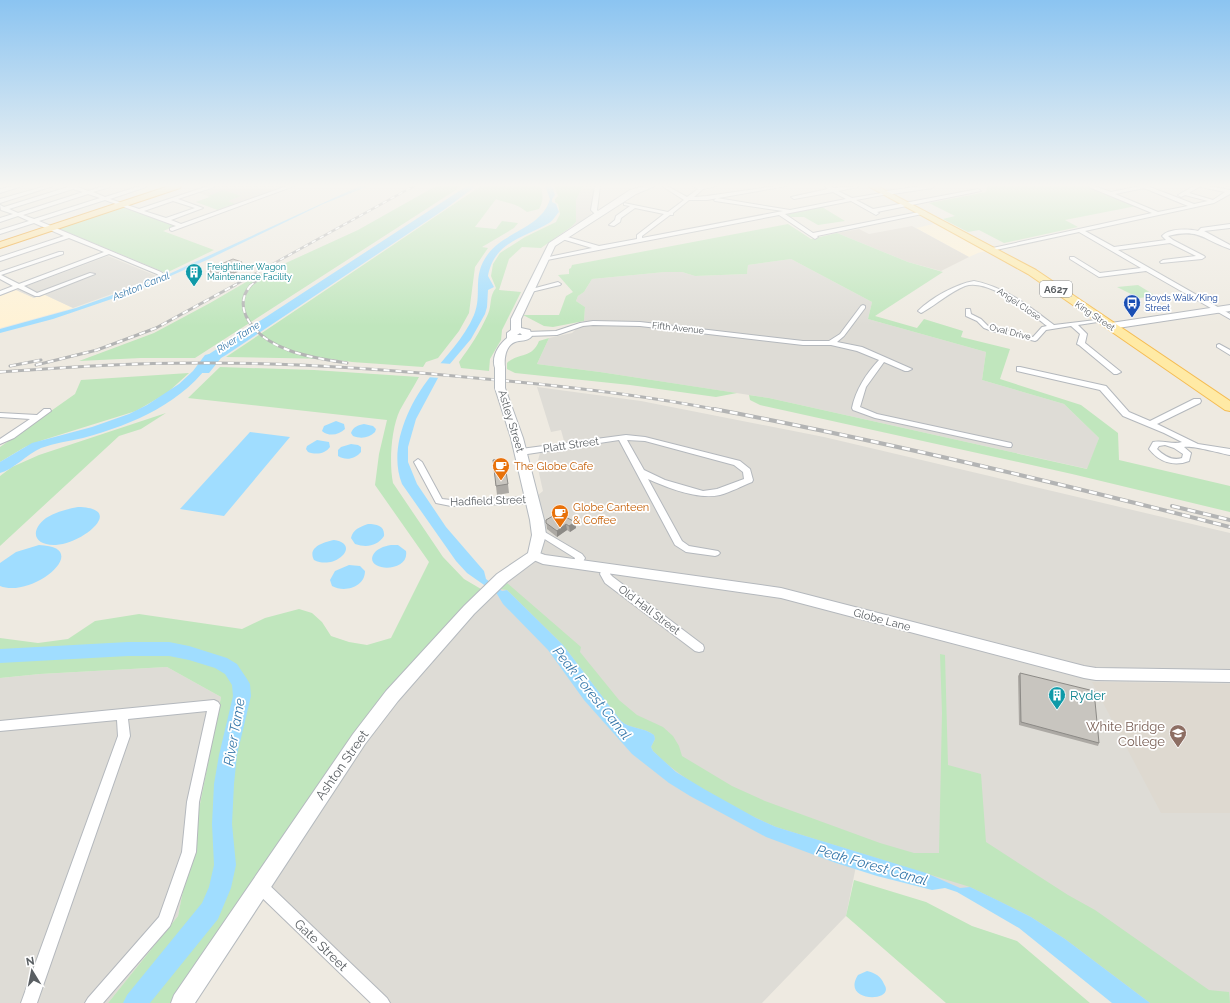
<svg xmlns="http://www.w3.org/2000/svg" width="1230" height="1003" font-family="Raleway,sans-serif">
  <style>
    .commercial { fill: #fff2d5 }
    .industrial { fill: #dedcd6 }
    .education { fill: #ded9d0 }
    .green { fill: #c0e6bd }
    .water { fill: #a0ddff }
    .pier { fill: #eeeae1 }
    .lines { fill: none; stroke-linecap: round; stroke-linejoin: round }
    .river { fill: #a0ddff; fill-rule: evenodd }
    .pedestrian-casing { stroke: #b4b8bd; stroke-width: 2 }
    .minor-casing { stroke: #b4b8bd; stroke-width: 2 }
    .tertiary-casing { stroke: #b4b8bd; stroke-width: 2 }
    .secondary-casing { stroke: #b5babf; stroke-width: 2 }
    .primary-casing { stroke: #f5bc53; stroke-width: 2 }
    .trunk-casing { stroke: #ef9300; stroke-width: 2 }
    .pedestrian { fill: #fff; fill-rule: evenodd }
    .minor { fill: #fff; fill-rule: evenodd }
    .tertiary { fill: #fff; fill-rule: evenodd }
    .secondary { fill: #fff; fill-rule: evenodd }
    .primary { fill: #ffeaa5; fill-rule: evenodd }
    .trunk { fill: #ffe196; fill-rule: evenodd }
    .rail-far2-casing { stroke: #b3b4b4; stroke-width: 2.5 }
    .rail-far1-casing { stroke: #b3b4b4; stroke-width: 3 }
    .rail-casing { stroke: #b3b4b4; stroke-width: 4 }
    .rail-far2 { stroke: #fff; stroke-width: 1.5; stroke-dasharray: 4.5; stroke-linecap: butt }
    .rail-far1 { stroke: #fff; stroke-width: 2; stroke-dasharray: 6; stroke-linecap: butt }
    .rail { stroke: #fff; stroke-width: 2.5; stroke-dasharray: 8; stroke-linecap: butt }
    .secondary-bridge-casing { stroke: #b5babf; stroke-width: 12; stroke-linecap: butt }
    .secondary-bridge { stroke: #fff; stroke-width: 10 }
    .wall { fill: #aca9a4 }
    .shaded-wall { fill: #8c8a86 }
    .building { fill: #c8c5bf; stroke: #8c8a86 }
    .labels { text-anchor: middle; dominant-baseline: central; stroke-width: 3.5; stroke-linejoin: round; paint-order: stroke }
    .far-culture-label { font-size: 9px; fill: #0d838f; stroke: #fff; text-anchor: start }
    .far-transit-label { font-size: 9px; fill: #164399; stroke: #fff; text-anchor: start }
    .far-street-label { font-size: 9px; fill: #5a5f63; stroke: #fff }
    .far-water-label { font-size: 10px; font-style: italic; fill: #3879ab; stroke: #fff }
    .shield { fill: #fff; stroke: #8c8f92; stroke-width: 1 }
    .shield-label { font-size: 10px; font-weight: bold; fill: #5a5f63 }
    .street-label { font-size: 11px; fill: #5a5f63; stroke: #fff }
    .food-label { font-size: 11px; fill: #c56008; stroke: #fff; text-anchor: start }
    .near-culture-label { font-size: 13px; fill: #0d838f; stroke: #fff; text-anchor: start }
    .near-education-label { font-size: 13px; fill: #785e54; stroke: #fff; text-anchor: end }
    .near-street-label { font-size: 13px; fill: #5a5f63; stroke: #fff }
    .near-water-label { font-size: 14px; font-style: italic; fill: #3879ab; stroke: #fff }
  </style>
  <rect width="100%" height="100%" fill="#eeeae1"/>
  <path class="commercial" d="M149 186H171L139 196 130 192Z
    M938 223 990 250 978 253 969 257 916 228Z
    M16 290 34 298 43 294 73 308 0 328V296Z"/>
  <path class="industrial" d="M580 186H594L591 216 571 227 576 222V200L581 187Z
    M108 256 159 277 73 308 43 294 34 298 16 290Z
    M791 259 872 302 868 319 986 352 982 380 1064 404 1099 438 1088 469 769 398 600 372 537 364 549 338 572 333 584 321 585 307 576 301 578 296 584 292 592 279 665 272H682L695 276 747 274 748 265Z
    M537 387 641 401 824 437 1230 533V1003H1131L975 896 857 861 846 916 762 1003H382L260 886 359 739 469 610 534 555 532 500 543 491 537 464 540 453 566 448 561 430 551 432Z
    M167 667 221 697 178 916 108 1003H0V678L40 674Z"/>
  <path class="education" d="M216 186H285L218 210 196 202 210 197 197 192Z
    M912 226 969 257 941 271 908 262 837 233 859 229 869 234Z
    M1092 682 1230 684V813H1161Z"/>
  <path class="green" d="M436 186H462L195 358H141L79 361 154 333 210 303 253 278 358 230Z
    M481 186H540C544 194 543 202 539 209L527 212C515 202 508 204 496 199L475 227 496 229 502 221 518 223 514 228 482 247 488 248 475 267 469 313 459 331 438 358 426 362 423 367 352 362 331 359 226 357Z
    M554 186H580L582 187 576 200V222L571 227 541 248 522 247 509 259 499 290 521 292 502 330 501 340 490 359 489 371 461 368 459 362C470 347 480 332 488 314 492 305 489 296 496 288L491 276 493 264 500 253 525 237 556 222 560 214 558 204 555 202V199L558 196Z
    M988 186H1086L1136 206 1065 220 1078 227 1004 243 979 230 968 232 943 219 955 216 929 203 986 192Z
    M224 190 241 196 228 201 235 204 218 210 196 202 210 197 208 196Z
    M121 206 176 226 163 231 214 250 166 273 57 228Z
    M822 207 845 221 818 225 804 217H791L786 214Z
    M788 224 811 239 837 233 908 262 943 272 875 316 917 328 924 319 963 331 961 337 1010 349 1000 379 1081 405 1118 433 1119 460 1230 486V512L1072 474 760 405 750 400 749 395 769 398 1087 469 1099 438 1064 404 982 380 986 352 868 319 872 302 791 259 748 265 747 274 695 276 682 272H665L592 279 584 292 578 296 576 301 585 307 584 321 553 327 544 326 523 315H559L566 296 573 292 558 275 569 274V269L571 268 572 265Z
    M1138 285 1156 296 1139 298 1117 287Z
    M549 338 537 364 600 372 737 393 716 397 630 385 515 373 507 369V363C519 352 532 359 539 341Z
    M220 367 314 370 419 377C413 388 406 399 400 410 391 429 389 463 393 483L443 557 464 579 481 589 404 683 391 685 330 768 171 1003H108L178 916 221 697 167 667 40 674 0 678V638L38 643 68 639 95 621 139 614 242 629 265 618 299 609 312 613 322 622 331 636 349 642 367 645 391 638 429 562 375 485 379 454 387 420 188 398Z
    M189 373 167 393 136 411 43 440 25 447 0 462V447L75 394 81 380Z
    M166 413 141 429 119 436 0 546V476L12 467 39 455Z
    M507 583 581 647 580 652 619 700 637 715 663 727 673 736 679 746 682 756 732 786 765 801 880 843 914 853H939L942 713 940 654 945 655 948 765 981 774 986 842 1068 895 1095 910 1209 990 1229 992 1230 1003H1150L1065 939 1031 917 970 887 776 827C735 809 684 783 653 751L651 747 655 739 654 735C644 727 629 729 621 721L563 645 507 590 500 589Z
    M854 880 926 902 972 926 1017 941 1090 1003H946L846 916Z"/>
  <path class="water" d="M360 186H369L323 204 209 259 141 289 53 319 0 333V329L76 308 166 276 169 274Z
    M467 186H476L445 209 226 355 221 358 209 373H195L203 358Z
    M545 186H552L555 195 552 199V202L556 204 559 212C555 216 553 221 549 223 523 238 494 242 488 276L494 287 488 290 487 307 485 314 471 339 438 378 416 419 408 447V462L417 484 446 527 484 571 486 579 502 591 507 590 563 645 621 721C629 729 644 727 654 735L655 739 651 747 653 751 676 772 704 789 756 818 776 827 926 873 960 888 970 887 999 901 1031 917 1065 939 1150 1003H1112L1019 928 957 892 945 888 932 890 877 876 836 863 766 837 690 796 669 783 632 754 584 700 548 650 503 604 497 594 467 573 456 561 402 484C388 449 408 405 430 377 445 356 464 339 474 315 483 293 471 277 488 254 505 231 542 228 550 199Z
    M336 421 344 424 345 429C339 435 329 437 322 431L324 426Z
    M364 424 373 426 376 429 375 432C369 438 361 439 353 436L351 433C353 427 358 425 364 424Z
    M250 432 290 437 224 516 180 509Z
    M317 440 329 442 330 447C325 454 316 455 308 452L306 449 307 446Z
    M351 444 358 445 361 447V452C355 459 346 461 338 456V450L341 447Z
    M78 507C127 508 82 544 56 545 34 546 29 531 46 518 56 512 67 509 78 507Z
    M368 524C377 524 385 526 384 536 377 546 367 548 355 544L351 538C353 529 360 527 368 524Z
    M334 540C362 544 335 571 314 560 307 547 324 542 334 540Z
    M39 545C95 547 32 599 0 586V563L16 552Z
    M391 545H398L406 551C410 573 365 572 373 555 376 549 384 546 391 545Z
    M349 565 360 566 365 571C365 587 345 593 332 586L330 580 335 571Z
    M867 971C875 973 881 976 884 984 897 1003 840 1003 858 975Z"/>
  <path class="pier" d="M438 363 452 364 440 378 427 377Z"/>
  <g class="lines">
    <path class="river" d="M209 354 215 357C182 404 136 423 83 438 69 441 55 443 41 448 27 454 13 470 0 473V462L32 443 92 427 129 414 147 405 179 384 193 371 205 355Z
      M128 642H169L189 646 227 658 237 664 247 679 250 684 251 696 237 755 234 784 232 824 236 865 231 888 218 919 150 1003H123L127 995 202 903 209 887 214 865 212 824 214 784 219 755 233 696 232 685 225 674 215 668 189 660 169 656H128L0 663V649Z"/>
    <g class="pedestrian-casing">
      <path id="pedestrian" d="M1224 186 1230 187V189L1224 188Z"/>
    </g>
    <g class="minor-casing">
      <path id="minor" d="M15 186H22L0 193V189Z
        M46 186H53L0 203V199Z
        M68 186H79L78 187 88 191 104 186H110V187L93 192 105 197 140 186H146V187L110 199 139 209 208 186H214V187L178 199 203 208 171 220 181 224 287 186H294L172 231 170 230V228L176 226 105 200 39 221 161 272 166 276 161 277 157 274 109 254 24 286 37 293 90 273 95 274 39 296H35L18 288 0 295V291L13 286 0 279V272L59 252H63V254L1 275 19 284 104 252 69 238 0 261V257L64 236 34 223 0 234V230L29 221 18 216 0 222V218L13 214 1 210 0 205 4 207 68 187ZM73 189 83 192 18 213 9 209ZM88 194 100 198 34 219 23 215ZM173 201 195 208 166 218 144 211Z
        M595 186H600L597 210 601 215 598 217 591 210Z
        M662 186H667L687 197 698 189 693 186H716L703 189 694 197 707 196 776 186H786L707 200H689L673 213V215H670L642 236V238L783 211 715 201 714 200 717 198 790 210 846 199 833 192 794 199 791 197 828 189 824 186H829L834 188 858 186V187L838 191 852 198 888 192V194L856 200 873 209 978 189 981 191 877 212 879 213 876 215 851 201 785 214 813 233 924 211 927 213 817 236 818 237 815 239 779 215 547 260 544 258 592 248 562 239V237L564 236 599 246 637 239V235L664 214 635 208 621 218 620 222 614 226 609 225 615 220 616 216 630 206 624 205V203L668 212 684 200Z
        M1089 186H1094L1111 192 1140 186H1150V187L1194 204 1208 201 1185 195 1181 197 1178 195 1194 186H1200L1189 193 1213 200 1225 192 1201 187V186H1208L1230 190V194L1214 203 1085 231 1114 247 1166 240 1162 236C1169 228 1189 229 1198 231L1201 228 1230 224V228L1204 231 1230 245V249C1203 240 1200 228 1168 236L1173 240 1204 256 1205 257 1202 259 1161 263 1160 262 1163 260 1196 256 1170 243 1118 250 1230 314V319L1146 271 1099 277 1070 259V257H1074L1100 273 1141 268 1079 232 991 251 988 249 1152 213 1089 187ZM1144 188 1188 206 1158 212 1115 194Z
        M974 281C1005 287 1029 306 1054 325L1104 319V321L1078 325 1087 334 1085 343 1121 372 1117 374H1114L1079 345 1077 344 1080 334 1071 326 1046 330 1037 340 1035 341 992 331 984 328 977 321 966 316V309H970L971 314 981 319 988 326 996 328 1033 337 1042 327 1047 326C1029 312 989 278 965 286 950 292 937 304 923 312L921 313 918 311C931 298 956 284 974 281Z
        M558 282 561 284 560 285 531 292 528 290Z
        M863 305 865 306V308L844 336 837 342 862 347 912 369 908 371H905L884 362 866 387 860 407 877 414 1011 443 1012 445 1011 447H1008L875 418 853 410 852 408C856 389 866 374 879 360L857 351 831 345H803L640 326 593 325 583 326 557 335 527 336 524 334 527 332 556 331 580 323 593 321 640 322 803 341H829L840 334 861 306Z
        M1219 344 1230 350V355L1217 347V345Z
        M1017 367H1020L1106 386 1129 412 1150 421 1194 399H1200L1201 401 1200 403 1157 424 1198 444 1230 449V455C1220 453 1191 445 1184 447L1191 453 1189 461C1174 467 1159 462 1149 449L1153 442C1164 440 1173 445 1182 442L1164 433 1123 416 1100 390 1017 371ZM1165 445 1174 448 1183 454 1182 458C1172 461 1164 456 1157 449L1159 446Z
        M44 409H50L51 411 14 438 0 444V439L30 419 0 417V413L37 415Z
        M626 435 645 437 740 461 750 469 753 480 752 482C742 486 731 492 720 495 698 500 668 488 648 479L682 541 689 546 718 551 720 553 718 555 715 556 686 552 675 545 619 440 521 455 517 452 521 449ZM627 440 645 441 734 465 743 472 744 479 717 489 703 491 665 480 644 470Z
        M418 459 422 462 442 499 451 500 532 497 536 500 532 503 451 506 436 503 414 462Z
        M538 528 582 554 585 558 581 566H575L573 564 575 558 535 533 533 531 535 529Z
        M606 565 609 566 611 568 610 574 613 577 703 645 704 648 703 651 699 652 695 651 605 583 600 574 603 566Z
        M214 700 218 702 220 705 199 802 196 852 172 921 170 926 103 1003H85L88 998 159 917 182 852 187 802 207 711 128 719 130 736 37 1003H21L118 736 117 720 0 731V721Z
        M260 879 265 881 387 998 390 1003H371L255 891 253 886 255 881Z"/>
    </g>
    <g class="tertiary-casing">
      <path id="tertiary" d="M922 186H935L932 188 886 195 883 193 886 191Z
        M1230 305V311L1111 329 1106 326 1111 323Z
        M534 551 545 555 781 588 1084 666 1096 668 1230 670V682L1096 680 1084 678 781 598 543 564 529 558 528 555 529 552Z"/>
    </g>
    <g class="secondary-casing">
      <path id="secondary" d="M645 186H655L636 194 555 246 521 319V328L530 330 532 336C527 342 520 340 515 342 505 346 504 359 505 368L500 371 496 370C490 359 498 345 507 338V333L511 330V319L549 243 630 190ZM520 333 522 335H517Z
        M500 385 505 388 523 438 544 520 546 535 539 558 507 582 474 614 398 701 365 744 195 1003H171L174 995 353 734 386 691 464 606 497 574 528 553 532 535 530 520 511 438 495 388Z"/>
    </g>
    <g class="primary-casing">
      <path id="primary" d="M868 186H877L1036 270 1230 401V411L1225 410 1028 274Z"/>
    </g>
    <g class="trunk-casing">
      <path id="trunk" d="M169 186H181L180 188 0 248V242Z"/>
    </g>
    <use href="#pedestrian" class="pedestrian"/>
    <use href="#minor" class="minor"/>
    <use href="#tertiary" class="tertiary"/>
    <use href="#secondary" class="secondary"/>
    <use href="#primary" class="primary"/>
    <use href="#trunk" class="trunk"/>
    <g class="rail-far2-casing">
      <path id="rail-far2" d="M233 286 414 186
        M250 286 270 270"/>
    </g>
    <g class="rail-far1-casing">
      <path id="rail-far1" d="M251 285C243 294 241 305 246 316 263 351 313 358 347 363
        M36 365 97 350 156 328 235 285
        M10 366 41 360
        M0 372C71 367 142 362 214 363 305 363 395 370 486 379 564 386 642 395 719 410"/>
    </g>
    <g class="rail-casing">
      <path id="rail" d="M714 409C887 442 1059 483 1230 527
        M1172 506 1230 520"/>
    </g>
    <use href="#rail-far2" class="rail-far2"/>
    <use href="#rail-far1" class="rail-far1"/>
    <use href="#rail" class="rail"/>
    <g class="secondary-bridge-casing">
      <path id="secondary-bridge" d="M500 368V388"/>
    </g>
    <use href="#secondary-bridge" class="secondary-bridge"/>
  </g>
  <path class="wall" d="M244 269 220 280 210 278 207 270Z
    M493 460 508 484 509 493 497 495Z
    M546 520 575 522 576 528 570 532 567 530 557 537 547 529Z
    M1020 673 1099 743 1098 746 1019 725 1018 676Z"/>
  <path class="shaded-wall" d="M242 262 244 269 220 280 217 273Z
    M575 522 576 528 570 532 569 526Z
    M566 524 567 530 557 537V531Z"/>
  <path class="building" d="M233 259 242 262 217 273 207 270Z
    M504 459 508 484 496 486 493 460Z
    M558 513 575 522 569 526 566 524 557 531 546 523V520Z
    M1020 673 1094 691 1099 743 1021 722Z"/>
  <linearGradient id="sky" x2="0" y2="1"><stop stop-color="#8bc4f1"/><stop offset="0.57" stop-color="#f7f6f2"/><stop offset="1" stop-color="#f7f6f2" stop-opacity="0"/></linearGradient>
  <rect width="1230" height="326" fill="url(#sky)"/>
  <defs>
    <g id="building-pin" transform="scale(0.9)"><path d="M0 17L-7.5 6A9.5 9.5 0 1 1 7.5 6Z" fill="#0f9aa8" stroke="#fff"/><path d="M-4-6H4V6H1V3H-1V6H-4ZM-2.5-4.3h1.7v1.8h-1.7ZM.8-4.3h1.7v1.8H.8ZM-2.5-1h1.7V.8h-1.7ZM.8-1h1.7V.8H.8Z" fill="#fff"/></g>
    <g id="bus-pin" transform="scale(0.9)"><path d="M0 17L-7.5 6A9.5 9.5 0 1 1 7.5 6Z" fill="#1a4fb4" stroke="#fff"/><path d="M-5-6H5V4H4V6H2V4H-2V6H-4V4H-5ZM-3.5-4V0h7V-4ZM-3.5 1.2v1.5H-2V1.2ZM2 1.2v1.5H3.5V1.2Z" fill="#fff"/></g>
    <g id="cafe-pin" transform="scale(0.9)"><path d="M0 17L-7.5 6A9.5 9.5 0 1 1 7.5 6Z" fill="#e8710a" stroke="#fff"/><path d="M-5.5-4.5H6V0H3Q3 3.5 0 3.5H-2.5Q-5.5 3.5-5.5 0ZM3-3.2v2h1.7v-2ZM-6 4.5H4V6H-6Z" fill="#fff"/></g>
    <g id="school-pin" transform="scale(0.9)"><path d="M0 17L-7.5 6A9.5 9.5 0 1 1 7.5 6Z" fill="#8d6e63" stroke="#fff"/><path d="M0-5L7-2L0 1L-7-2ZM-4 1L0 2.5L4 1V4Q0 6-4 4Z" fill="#fff"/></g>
  </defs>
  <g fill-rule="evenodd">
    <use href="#building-pin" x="194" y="272"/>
    <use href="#bus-pin" x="1132" y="303"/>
    <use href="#cafe-pin" x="501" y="466"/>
    <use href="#cafe-pin" x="560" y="513"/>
    <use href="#building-pin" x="1057" y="695"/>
    <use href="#school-pin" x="1178" y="733"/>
  </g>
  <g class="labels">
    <g class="far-culture-label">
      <text x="207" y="267">Freightliner Wagon<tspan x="207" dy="10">Maintenance Facility</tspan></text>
    </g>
    <g class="far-transit-label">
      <text x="1145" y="298">Boyds Walk/King<tspan x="1145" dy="10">Street</tspan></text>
    </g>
    <g class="far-street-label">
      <text transform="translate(1019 304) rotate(34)">Angel Close</text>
      <text transform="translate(1095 316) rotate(34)">King Street</text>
      <text transform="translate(678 328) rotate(6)">Fifth Avenue</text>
      <text transform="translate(1010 332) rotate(14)">Oval Drive</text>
    </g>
    <g class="far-water-label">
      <text transform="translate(141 286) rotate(-22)">Ashton Canal</text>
      <text transform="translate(238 337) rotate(-33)">River Tame</text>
    </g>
    <rect class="shield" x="1040" y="281" width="32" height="16" rx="3"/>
    <g class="shield-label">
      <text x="1056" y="289">A627</text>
    </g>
    <g class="street-label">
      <text transform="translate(511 421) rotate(73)">Astley Street</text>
      <text transform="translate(571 445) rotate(-8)">Platt Street</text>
      <text transform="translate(488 501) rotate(-2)">Hadfield Street</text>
      <text transform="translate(649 610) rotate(37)">Old Hall Street</text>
      <text transform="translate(882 620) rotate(15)">Globe Lane</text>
    </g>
    <g class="food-label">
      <text x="514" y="466">The Globe Cafe</text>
      <text x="573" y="507">Globe Canteen<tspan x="573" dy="13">&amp; Coffee</tspan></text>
    </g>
    <g class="near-culture-label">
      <text x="1070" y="695">Ryder</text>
    </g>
    <g class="near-education-label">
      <text x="1165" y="726">White Bridge<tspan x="1165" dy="15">College</tspan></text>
    </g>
    <g class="near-street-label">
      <text transform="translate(342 765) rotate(-55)">Ashton Street</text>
      <text transform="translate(321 945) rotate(44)">Gate Street</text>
    </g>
    <g class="near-water-label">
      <text transform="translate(592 693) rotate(51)">Peak Forest Canal</text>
      <text transform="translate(234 732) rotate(-80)">River Tame</text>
      <text transform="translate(872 865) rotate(16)">Peak Forest Canal</text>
    </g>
  </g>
  <g transform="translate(32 971) rotate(350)" stroke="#ffffff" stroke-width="3" paint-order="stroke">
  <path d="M0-3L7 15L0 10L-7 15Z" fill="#5a5f63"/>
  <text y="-6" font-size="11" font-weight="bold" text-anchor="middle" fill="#5a5f63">N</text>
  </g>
</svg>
